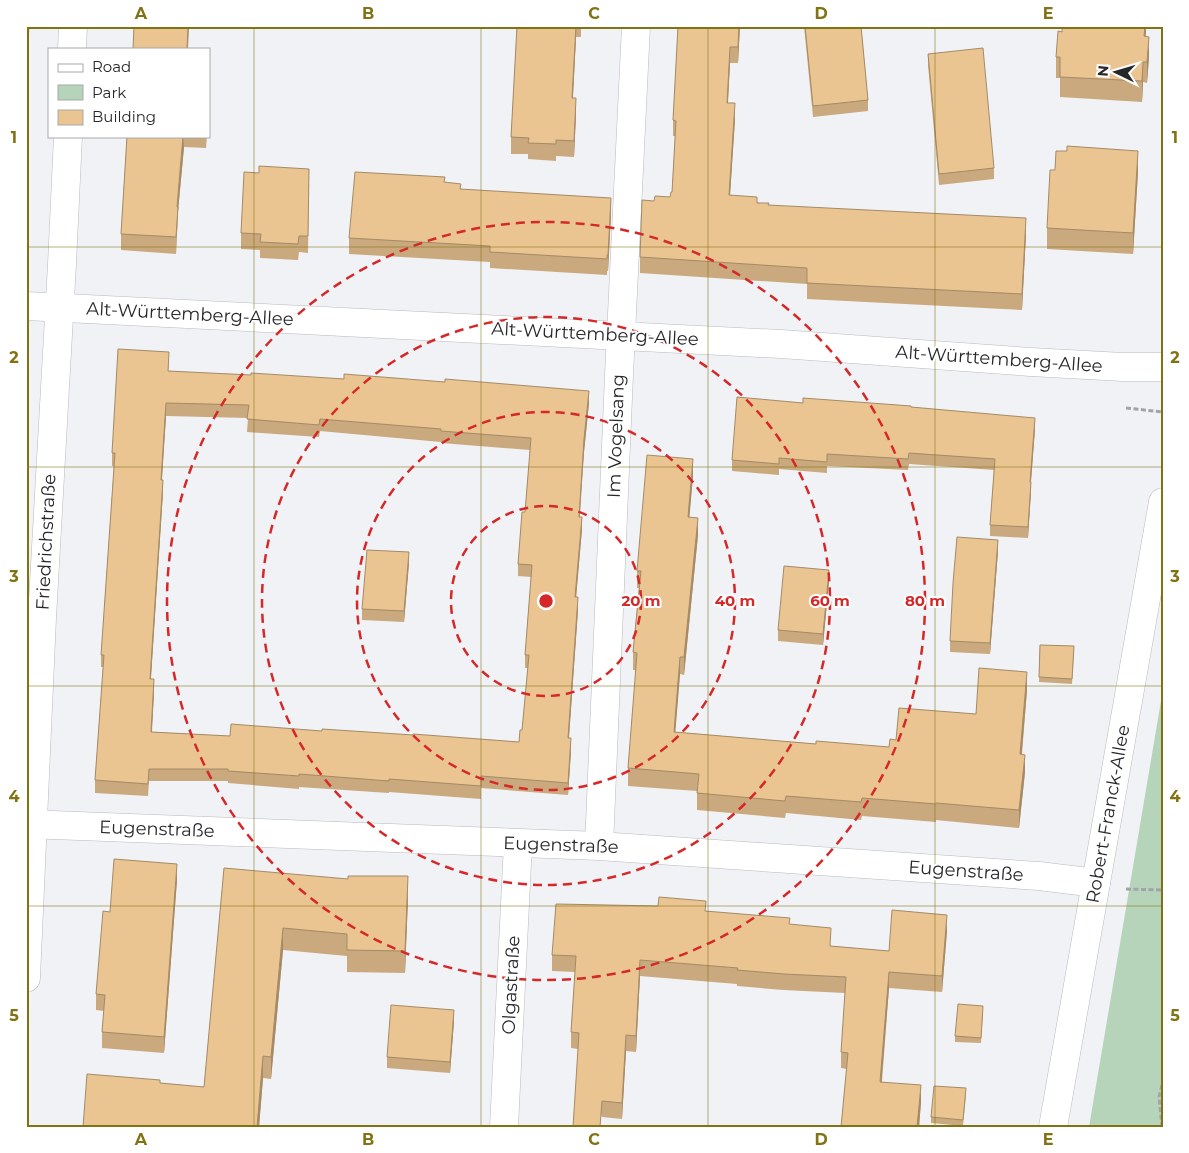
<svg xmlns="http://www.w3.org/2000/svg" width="1189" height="1153" font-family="Montserrat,sans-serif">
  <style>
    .green { fill: #b5d4ba }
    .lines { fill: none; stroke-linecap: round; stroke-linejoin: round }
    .minor-casing { stroke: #b8babe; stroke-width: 29 }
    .secondary-casing { stroke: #b8babe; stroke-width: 29 }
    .path { stroke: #a3a4a7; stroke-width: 3; stroke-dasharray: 5 2.5; stroke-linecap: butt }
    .minor { stroke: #fff; stroke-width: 28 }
    .secondary { stroke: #fff; stroke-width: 28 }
    .wall { fill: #c9a97d; fill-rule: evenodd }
    .shaded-wall { fill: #a48a66 }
    .building { fill: #eac591; stroke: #a48a66; fill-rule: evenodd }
    .grid { fill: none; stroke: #817213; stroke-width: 1; stroke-opacity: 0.55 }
    .ring { fill: none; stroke: #d62828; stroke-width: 2.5; stroke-dasharray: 9 6 }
    .labels { text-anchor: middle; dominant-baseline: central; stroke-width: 4; stroke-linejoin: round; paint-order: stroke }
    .street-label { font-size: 18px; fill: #262729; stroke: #fff }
    .centre { fill: #d62828; stroke: #fff; stroke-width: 2.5 }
    .ring-label { font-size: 15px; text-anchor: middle; font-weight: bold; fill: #d62828; stroke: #fff; stroke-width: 4; stroke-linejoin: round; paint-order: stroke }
    .neatline { fill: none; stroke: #817213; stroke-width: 2 }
    .grid-label { font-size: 16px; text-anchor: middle; font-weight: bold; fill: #817213 }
  </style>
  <rect width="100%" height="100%" fill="#f0f2f6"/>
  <path class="green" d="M1163 689V1127H1089Z"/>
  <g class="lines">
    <g class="minor-casing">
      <path id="minor" d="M26 306 781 344 1031 362 1123 367H1163
        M26 824 599 846 1039 876 1096 883
        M599 846 619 375 636 26
        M504 1127 518 843"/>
    </g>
    <g class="secondary-casing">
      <path id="secondary" d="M72 49 73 26
        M26 978 42 618 62 264 68 136
        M1053 1127 1163 502"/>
    </g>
    <path class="path" d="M1126 408 1163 412
      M1126 889 1163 890
      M1162 1127 1159 1097 1163 1081"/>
    <use href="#minor" class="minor"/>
    <use href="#secondary" class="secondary"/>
  </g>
  <path class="wall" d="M517 26H581V37H576L573 98 576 114 574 157 556 156V161L528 159V154H511V137Z
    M678 26H740L738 63H730L728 103 735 119 730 195 768 205 1026 234 1022 310 807 299V284L640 273V257L654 201 670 197 672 192 675 136H673V120Z
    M804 26H861L868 100V111L813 117Z
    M1146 26 1145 36 1149 57 1147 83 1143 82 1142 102 1060 97V78H1056V57L1062 32Z
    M928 54 994 168V179L939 185 928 65Z
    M127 136H207L206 148 184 147 178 211 176 254 121 250V234Z
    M309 169 308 253 299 252 298 260 260 258V250L241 249V233L259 173Z
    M1138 172 1133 254 1047 249V228Z
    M445 182 461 189 611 214 608 271H607V275L490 268V262L349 254V238Z
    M169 364 168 371 589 403 584 452 579 517 582 529 576 597 578 610 569 738 571 751 568 795 481 788V799L389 792V793L299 787V789L228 783V781H149L148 796 95 793V780L103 667H101V655L114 466H112V453ZM166 416 248 418 247 432 319 437 320 431 441 442V443L530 450 525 512 518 564V576L531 577 525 655V668H528L522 730 519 742 322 731 230 736 152 732 154 692 151 679 163 492 162 480Z
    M803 403 911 407 1035 429 1031 482 1028 538 990 536V525L994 470 909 464 908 470 827 466V473L779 469V475L732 471V460Z
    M693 476 689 517 698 535 684 675 680 674 675 732 816 744 889 747 896 740 976 714 1027 690 1022 754 1025 772 1019 828 936 820V822L862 816 861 820 786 813 785 818 697 810V791L628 786V768L636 670H633V652L639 588H637V571Z
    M998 551 990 654 950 652V641Z
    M409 563 404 622 362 620V609Z
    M829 581 823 645 778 641V630Z
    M1040 645 1074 651 1072 684 1039 682Z
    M224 868 408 898 405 973 347 972V956L283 950 271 1079 263 1078 259 1127H83L160 1083 204 1087Z
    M177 880 164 1053 102 1048V1032L104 1011 96 1010V994L110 912Z
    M706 911 790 925 831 946 889 951 947 931 942 992 889 988 882 1082 921 1102 919 1127H841L847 1069 841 1068V1052L845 993 784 990 737 986V984L640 976 636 1052 626 1051 622 1119 602 1117 578 1049 571 1048V1032L575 972 552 971V955Z
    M983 1012 981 1043 955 1042V1036Z
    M454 1021 450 1073 387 1068V1057Z
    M966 1094 963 1126 931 1123V1117Z"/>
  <path class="shaded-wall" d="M188 26H189L188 49H187Z
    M576 26V37L572 114V98Z
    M739 26H740L738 63V47Z
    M1145 26H1146V33L1144 57Z
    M1149 37V57L1147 83V62Z
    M730 47V63L727 118V103Z
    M1143 62V82L1142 102V81Z
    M576 98V114L574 157V141Z
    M735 103V119L729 211V195Z
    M183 136 184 147 178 211 176 254 177 207Z
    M1138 151V172L1133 254V233Z
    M611 198V214L608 271V255Z
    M1026 218V234L1022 310V294Z
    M589 391V403L584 452 579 529V517L584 439Z
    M166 403V416L161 492V480Z
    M1035 418V429L1030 493V482Z
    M693 459V476L688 534V517Z
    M163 480V492L150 691V679Z
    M1031 482V493L1028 538V527Z
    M582 517V529L575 610V597Z
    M698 518V535L684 675V657Z
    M998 540V551L990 654V643Z
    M409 552V563L404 622V611Z
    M829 570V581L823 645V634Z
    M578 597V610L568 750V738Z
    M680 657V674L674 749V732Z
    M1027 672V690L1020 772V754Z
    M154 679V692L151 744V732Z
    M571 738V751L568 795V783Z
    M1025 755V772L1019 828V810Z
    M177 864V880L164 1053V1037Z
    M408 876V898L405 973V951Z
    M947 915V931L942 992V976Z
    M283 928V950L271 1079V1057Z
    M640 960V976L636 1052V1036Z
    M889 972V988L880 1098V1082Z
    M454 1010V1021L450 1073V1062Z
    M626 1035V1051L622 1119V1103Z
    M263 1056V1078L259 1127H257Z
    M921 1085V1102L919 1127H917Z"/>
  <path class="building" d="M26 26H29L26 73Z
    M134 26H188L187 49H133Z
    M517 26H576L572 98H576L574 141 556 140V144L528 143 529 138 511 137Z
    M678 26H739L738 47H730L727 103H735L729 195 757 197V203H769L768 205 1026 218 1022 294 807 283V268L640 257 642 200 654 201 655 196 670 197 671 192H672L676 121 673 120Z
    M805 26H861L868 100 813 106Z
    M1062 26H1145L1144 36 1149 37 1147 62H1143L1142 81 1060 77V57H1056L1058 31 1062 32Z
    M983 48 994 168 939 174 928 54Z
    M127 136H183L177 207H178L176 237 121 234Z
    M1067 146 1138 151 1133 233 1047 228 1050 170H1055L1056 151H1067Z
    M259 166 309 169 308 236H299L298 244 260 242 261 234 241 233 244 172 259 173Z
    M355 172 445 177 444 182 461 184 460 189 611 198 608 255H607V259L490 252V246L349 238Z
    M118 349 169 352 168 371 251 375V373L344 379V374L445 382V379L589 391 584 439 579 517H582L575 597H578L568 738H571L568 783 481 776V786L389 779V781L299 774V776L228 771V769H149L148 784 95 780 104 655H101L115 453H112ZM166 403 249 405 247 419 319 425 320 419 441 429V431L531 438 525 512H522L518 564 532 565 525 655H529L522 730H520L519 742 413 734V735L322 729V731L231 724 230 736 151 732 154 679H150L163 480H161Z
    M737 397 803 403V398L911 406V407L1035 418 1030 482H1031L1028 527 990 525 995 459 909 453 908 459 827 454V462L779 458V464L732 460Z
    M647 455 693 459 688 517 698 518 684 657H680L674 732 816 744V741L889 747 890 739 896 740 899 708 976 714 979 668 1027 672 1020 754 1025 755 1019 810 936 803V804L862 798 861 802 786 796 785 801 697 793 699 774 628 768 637 653 633 652 641 571H637Z
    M957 537 998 540 990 643 950 641 953 583Z
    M367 550 409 552 404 611 362 609Z
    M784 566 829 570 823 634 778 630Z
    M1040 645 1074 646 1072 679 1039 677Z
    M114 859 177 864 164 1037 102 1032 105 995 96 994 103 911 110 912Z
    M224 868 348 879V876H408L405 951 347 950V934L283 928 271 1057 263 1056 257 1127H83L87 1074 160 1080V1083L204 1087Z
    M659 897 706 901 705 911 790 918 789 924 831 928 830 946 889 951 892 910 947 915 942 976 889 972 880 1082 921 1085 917 1127H841L848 1053 841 1052 846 977 784 974 737 970 738 968 640 960 636 1036 626 1035 622 1103 602 1101 600 1127H573L579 1033 571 1032 576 956 552 955 556 904 658 906Z
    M958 1004 983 1006 981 1038 955 1036Z
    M391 1005 454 1010 450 1062 387 1057Z
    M934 1086 966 1088 963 1120 931 1117Z"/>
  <path class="grid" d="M254 26V1127M481 26V1127M708 26V1127M935 26V1127M26 247H1163M26 467H1163M26 686H1163M26 906H1163"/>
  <g class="ring">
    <circle cx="546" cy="601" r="95"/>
    <circle cx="546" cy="601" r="189"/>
    <circle cx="546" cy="601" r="284"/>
    <circle cx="546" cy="601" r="379"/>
  </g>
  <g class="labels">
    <g class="street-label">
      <text transform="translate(190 314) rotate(3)">Alt-Württemberg-Allee</text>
      <text transform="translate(595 334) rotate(3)">Alt-Württemberg-Allee</text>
      <text transform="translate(999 359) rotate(4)">Alt-Württemberg-Allee</text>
      <text transform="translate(616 436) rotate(-88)">Im Vogelsang</text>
      <text transform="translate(46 542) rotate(-87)">Friedrichstraße</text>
      <text transform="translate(1108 814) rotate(-80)">Robert-Franck-Allee</text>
      <text transform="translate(157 829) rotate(2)">Eugenstraße</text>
      <text transform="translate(561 845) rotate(2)">Eugenstraße</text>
      <text transform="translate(966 871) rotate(4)">Eugenstraße</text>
      <text transform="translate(511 985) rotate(-87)">Olgastraße</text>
    </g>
  </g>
  <circle cx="546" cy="601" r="8" class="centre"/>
  <g class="ring-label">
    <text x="641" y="606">20 m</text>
    <text x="735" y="606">40 m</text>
    <text x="830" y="606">60 m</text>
    <text x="925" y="606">80 m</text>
  </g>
  <rect width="1189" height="1153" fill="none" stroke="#ffffff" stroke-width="55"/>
  <rect x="48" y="48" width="162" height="90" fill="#ffffff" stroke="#a8a9a9"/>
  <rect x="58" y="64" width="25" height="8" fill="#ffffff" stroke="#a8a9a9"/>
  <text x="92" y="72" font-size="15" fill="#262729">Road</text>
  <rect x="58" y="85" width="25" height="15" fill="#b5d4ba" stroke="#a8a9a9"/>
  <text x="92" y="98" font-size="15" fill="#262729">Park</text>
  <rect x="58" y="110" width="25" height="15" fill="#eac591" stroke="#a8a9a9"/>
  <text x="92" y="122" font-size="15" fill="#262729">Building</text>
  <g transform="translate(1116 72) rotate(275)" stroke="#ffffff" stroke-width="4" paint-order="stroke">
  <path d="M0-4L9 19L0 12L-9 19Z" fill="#262729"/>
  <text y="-8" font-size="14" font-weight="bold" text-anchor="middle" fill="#262729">N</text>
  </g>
  <rect x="28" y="28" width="1134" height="1098" class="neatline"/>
  <g class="grid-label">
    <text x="141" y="19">A</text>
    <text x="368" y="19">B</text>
    <text x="594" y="19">C</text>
    <text x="821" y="19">D</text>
    <text x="1048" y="19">E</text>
    <text x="14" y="143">1</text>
    <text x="1175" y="143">1</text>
    <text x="14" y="363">2</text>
    <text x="1175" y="363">2</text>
    <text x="14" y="582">3</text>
    <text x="1175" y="582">3</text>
    <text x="14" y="802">4</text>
    <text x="1175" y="802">4</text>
    <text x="14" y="1021">5</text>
    <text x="1175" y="1021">5</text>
    <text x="141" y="1145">A</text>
    <text x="368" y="1145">B</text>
    <text x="594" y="1145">C</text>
    <text x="821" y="1145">D</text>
    <text x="1048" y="1145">E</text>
  </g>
</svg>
